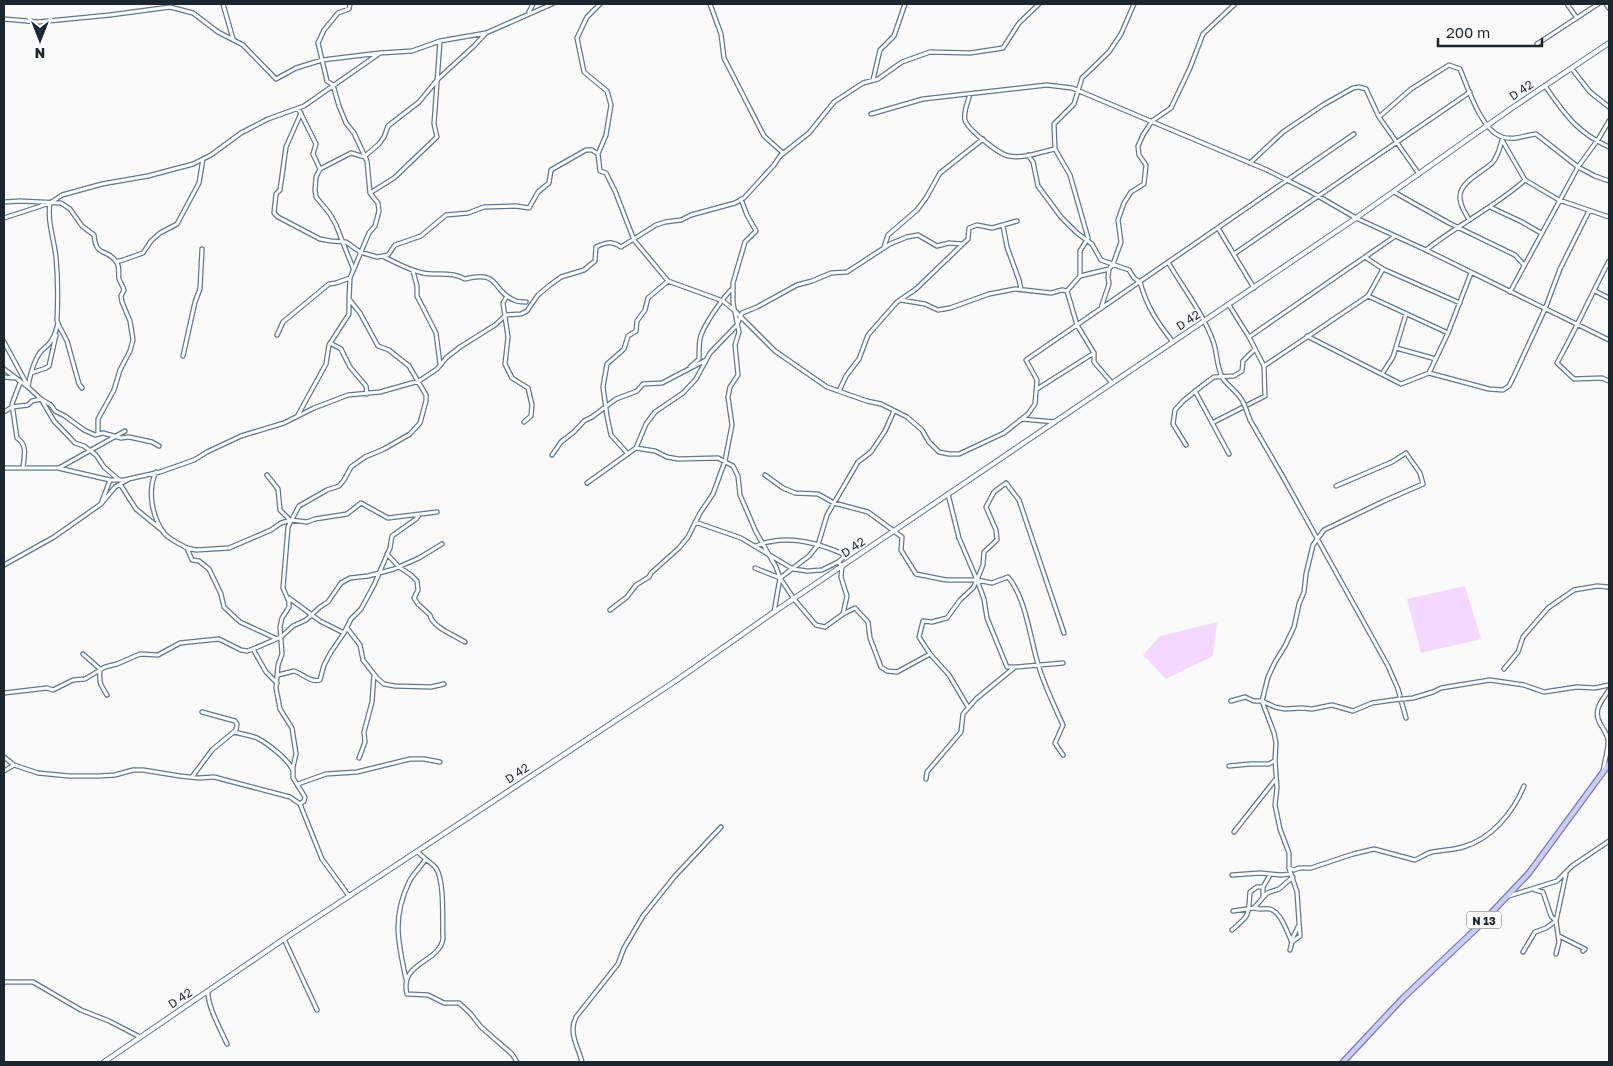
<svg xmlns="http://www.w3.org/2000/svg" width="1613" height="1066" font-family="'Golos Text',sans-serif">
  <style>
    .green { fill: #f4d8ff }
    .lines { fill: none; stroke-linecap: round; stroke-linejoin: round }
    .minor-casing { stroke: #617891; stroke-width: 5.5 }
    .tertiary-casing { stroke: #617891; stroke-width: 6 }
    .primary-casing { stroke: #787cb1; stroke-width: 7 }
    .minor { stroke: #fff; stroke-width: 3 }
    .tertiary { stroke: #fff; stroke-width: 4 }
    .primary { stroke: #cccdfa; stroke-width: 4.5 }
    .minor-bridge-casing { stroke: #617891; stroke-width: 5.5; stroke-linecap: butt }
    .minor-bridge { stroke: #fff; stroke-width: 3 }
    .labels { text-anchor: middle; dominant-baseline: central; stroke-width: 4; stroke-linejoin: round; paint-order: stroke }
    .shield { fill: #fafafa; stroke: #5f666c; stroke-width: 1 }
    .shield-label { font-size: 11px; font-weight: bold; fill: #1c262f }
    .street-label { font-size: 12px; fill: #1c262f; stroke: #fafafa }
  </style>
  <rect width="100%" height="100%" fill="#fafafa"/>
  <path class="green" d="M1465 586 1481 639 1421 653 1407 599Z
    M1217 622 1213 656 1166 679 1143 655 1160 636Z"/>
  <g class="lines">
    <g class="minor-casing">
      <path id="minor" d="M223 4 233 39
        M600 4 587 17 577 38 584 72 607 91 611 105 606 135 598 154 600 171 606 173 615 191 634 240 668 281 723 301 735 311 775 351 827 387 867 401 881 404 907 417 922 430 929 442 939 452 949 454H959L1004 433 1028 414 1035 404 1037 380 1026 360 1354 134
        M710 4 721 34 724 58 764 136 783 153
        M1567 4 1577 18
        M1606 4 1609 8
        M529 12 533 4
        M4 19 38 22 110 15 170 7 193 13 218 32 243 45 276 79 296 68 322 60 380 53
        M1537 44 1598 4
        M1572 69 1590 92 1609 107
        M873 80 880 50 894 36 905 4
        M1545 86C1565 114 1576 132 1609 147
        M970 94C968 102 963 112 965 120 967 129 1000 155 1009 156 1023 159 1040 152 1055 149
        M298 108 316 144 313 154 320 169
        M301 113 286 147 280 190 276 194 274 213 278 217 320 239 331 241 346 242 360 252 377 257 388 255 395 245 421 236 446 215 468 213 484 207 516 206 529 208 538 192 549 183 551 170 586 150H592L598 154
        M871 114 923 99 1047 85 1072 88 1267 170 1311 192 1356 218 1426 250 1609 340
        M1379 117 1411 89 1449 65 1460 69C1468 88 1481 130 1502 137 1514 141 1525 135 1536 134L1578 167 1595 176 1609 181
        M1502 140 1525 180
        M1028 155 1033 162 1038 186 1061 217 1077 233 1092 244 1101 260 1129 270 1134 278 1140 282C1147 307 1157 322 1173 342
        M365 156 379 144 384 137 388 126 419 102 438 79 474 46 486 33
        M1250 163 1283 132 1323 105 1353 88 1359 87 1366 89 1379 117 1419 174
        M1394 192 1449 223 1515 255 1524 265
        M370 193 394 178 437 137 434 124 440 41
        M4 202 20 201 61 203 70 209 82 226 94 235C96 259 108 247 117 263 120 268 118 273 119 279 120 282 123 286 124 290L121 296 122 302 130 321 133 340 130 351 120 370 114 390 98 419V434
        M50 203C47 221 54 239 56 257 58 278 58 299 57 320L59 326 67 341 79 384 82 388
        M1490 207 1522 222 1541 233
        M4 218 50 203 62 195 102 184 148 176 193 164 211 155 241 133 268 119 304 106 380 53 412 51 440 41 486 33 552 4
        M1469 220C1467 215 1462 209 1461 203 1454 183 1483 173 1493 162 1498 156 1500 147 1502 140
        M1003 226 1007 247 1019 280 1021 289
        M1218 228 1254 288
        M884 247 888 235 917 210 926 198 940 173 983 139
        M1426 250C1457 225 1495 207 1525 180L1559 200 1609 217
        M1234 254 1470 92
        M382 256C395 262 408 270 423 273 437 276 452 271 465 279 502 270 491 291 514 300 517 302 522 302 526 302
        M1365 257 1383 269
        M117 261H120L143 253 151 241 160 233 177 224 199 183 203 159
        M1609 261C1591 295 1576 329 1557 363L1574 379 1602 378 1609 381
        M1168 262C1183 288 1205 316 1214 344 1217 354 1217 367 1222 377 1228 387 1240 393 1244 404
        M353 268 336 225 330 214 316 197 315 190 316 177 320 169 351 153 365 157
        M413 271 417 286V296L436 333 440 364
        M1080 276 1109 269
        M1595 291 1609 298
        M1510 292 1578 167 1599 138 1609 121
        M507 296 503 303 508 337 505 364 512 378 528 388 532 405 531 416 524 422
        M1368 296 1448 333 1471 273
        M901 300 925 304 938 310 950 308 989 294 1015 289 1051 293 1062 290 1067 291
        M1101 308 1109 284 1108 277 1109 269 1113 264 1121 242 1118 220 1124 203 1131 192 1144 184 1146 165 1139 155 1138 146 1143 135 1152 121 1171 108 1190 68 1203 34 1235 4
        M277 335 283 322 329 284 336 283 350 278
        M1307 336 1401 384 1429 373 1489 389 1503 390 1509 386 1514 376 1545 309 1560 269 1589 211
        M1249 337 1394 237
        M4 342 29 388 41 399 54 421 75 443 84 446 96 455 104 467 119 480
        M330 343 341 349 350 367 366 386 367 394
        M1396 348 1436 359
        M183 356 195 302 200 289 202 249
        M1264 366 1368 296 1383 269 1460 303
        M690 367 699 359C699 352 699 345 700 339 702 327 724 296 733 288
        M4 369 28 387
        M31 373 46 368 49 366 56 335
        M1429 373 1448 333
        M1382 374 1393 357 1406 314
        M4 377 13 378
        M20 383 12 404 17 438C28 445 24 456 23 468
        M1112 383 1094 362V353L1077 325 1067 291 1080 276V251L1088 238 1070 175 1055 149 1054 124 1074 104 1082 78 1109 52 1121 34 1134 4
        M28 386C30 376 33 363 39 354 41 350 44 349 48 345 54 339 56 331 58 323
        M1037 389 1094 353
        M839 391 846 376 859 359 868 335 897 302 916 289 968 239 969 228 977 225 992 228 1017 221
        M1195 391 1229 454
        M1246 409 1250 420 1283 477 1388 666 1398 689 1406 718
        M4 412 12 407 28 405 32 401 41 399 51 405 55 411 65 416 84 430 95 435 103 433 121 438 129 437 152 442 159 446
        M298 415 326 364 329 345 349 314V300
        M1022 419 1055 422
        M1212 423 1265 396 1264 366 1249 337 1229 305
        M1186 445 1173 424 1175 410 1183 401 1203 385 1214 377 1234 376 1242 371 1243 361 1255 349
        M636 448 655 451 667 457 678 459 718 458 733 466 738 476 740 495 747 511 756 532 776 567 780 578 774 612
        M628 454 611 435 607 416 603 387 607 364 624 349 628 336 636 331 637 321 645 310 648 298 668 281
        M552 455 561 442 574 432 584 421 592 417 616 399 637 391 643 384 662 383 706 360
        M4 468H58L110 480
        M59 468 125 431
        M156 472C147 490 152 517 164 533 170 540 180 544 187 548L192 560 199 561 209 569 221 594 224 607 240 622 275 638
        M267 475 278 489 280 510 290 520
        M765 475 783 488 795 493 818 494 834 503 868 512 902 537 901 550 916 574 946 580H977L959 538 948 494
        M129 479 115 487 101 504 110 480H124L160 472 194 460 207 452 241 436 284 423 314 408 348 395 380 392 419 381 437 369 446 358 460 347 495 325 506 315 521 314 527 311 538 295 550 285 561 277 584 270 595 261 596 247C606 242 612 241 621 247L656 225 665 222 681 220 691 215 735 203 744 198 774 165 780 156 809 133 834 102 863 83 878 79 902 62 930 52 970 53 1003 48 1019 23 1039 4
        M587 483 636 448 646 424 655 412 683 393 696 379 710 353 737 325 742 313 757 307 797 285 812 281 831 273 847 272 890 244 907 237 918 235 937 246 949 243 962 244
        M120 484 136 509 163 531
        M695 522 741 538 793 569 807 571 822 570 838 562 842 566 841 577 847 596 843 614 825 627 816 625 794 599 780 578 755 568
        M756 546C784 534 816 542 843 554L844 557 838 562
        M187 548 196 550 229 548 271 530 281 523 291 520 307 522 315 519 347 514 361 503 388 518 437 512
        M387 554 399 567 411 575 417 581 418 590 414 598 418 604 430 615C432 627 454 635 465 642
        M4 565 54 537 101 504
        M780 578 809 556 818 545 827 515 858 462 871 452 885 431 894 411
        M289 598 320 621 344 633
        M610 610 627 597 636 585 649 577 651 573 679 548 688 537 700 513 713 494 725 461 732 425 728 397 730 387 738 375 735 345 739 332 733 303V283L745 242 756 231 747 215 741 199
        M843 614 855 608 868 622 870 638 881 667 887 671 897 672 930 654 919 637 923 621 932 622 947 618 960 600 973 588 977 580 984 599 987 618 1007 667H1015
        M347 628 360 645 363 660 377 678 384 684 395 686 431 687 444 684
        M253 649 266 672 277 683
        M83 654 100 669C99 683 100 684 107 695
        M930 654 949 675 968 707
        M1504 669 1518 652 1523 637 1548 608 1574 590 1597 586 1609 587
        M278 675 294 671C303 674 311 683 320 680L324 665 331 652 344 633 351 619 361 609 374 585 390 548 392 536 416 519 419 515
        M4 693 47 688 53 690 73 680 85 679 105 667 117 664 140 654 158 655 180 643 219 639 241 650 247 651 253 649 281 637 293 626 306 620 320 607 328 602 341 583 350 578 368 576 394 569 419 558 442 544
        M1403 699 1413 698 1433 692 1441 688 1490 680 1524 685 1544 692 1577 687 1595 688 1609 685
        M1231 701 1245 697 1254 701H1262L1275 707 1285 709 1302 708 1312 709 1332 705 1353 711 1372 703 1400 699
        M234 732C241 734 250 735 257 738 267 743 288 759 292 769
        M1063 755 1055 743 1063 725C1054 705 1044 685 1038 664 1030 638 1026 598 1008 577L992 583 977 580 983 565 984 552 997 540 996 530 986 507 994 492 1006 483 1019 500 1064 633
        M4 757 14 765 38 773 69 776H99L115 775 133 770H143L180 776 199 778 214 777 290 797 300 804 322 859 349 896
        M359 758 365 742 364 732 372 702 374 674
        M1229 766 1250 764H1269L1274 761
        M4 771 14 765
        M1603 772C1604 763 1609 748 1608 740 1607 734 1604 730 1601 725 1592 711 1601 702 1609 690
        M192 777 212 750 236 730 237 724 235 721 202 712
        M926 779 927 772 961 732 963 714 976 699 1015 667 1063 663
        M298 784 326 774 357 772 410 759H424L440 762
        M300 804 304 801 305 797 293 778V767L296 754 292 728 280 709 276 688 278 665 282 654 280 627 282 618 289 607V602L283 588 288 527 299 506 327 490 339 486 344 480 351 467 365 457 384 449 410 434 420 423 426 401V395L409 366 389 350 378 346 360 313 349 299 350 278 369 233 375 226 379 211 378 203 370 193 367 161 354 133 346 123 339 106 333 85 327 81 318 43 324 30 338 13 349 9 350 4
        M1234 832 1275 780
        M418 852C423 858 432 863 436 868 445 882 442 922 443 939 439 963 399 962 407 994L428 995 444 1003H459L470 1013 481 1027 512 1054 517 1062
        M1289 868 1294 870 1299 868H1311L1353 854 1374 849 1415 860C1420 858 1427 853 1432 852 1442 850 1453 850 1463 847 1491 839 1513 813 1524 786
        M1232 875 1260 873 1281 875 1291 874
        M1509 896 1557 881 1572 866 1609 841
        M1263 897V887L1270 875
        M1254 908C1260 910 1264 908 1270 909 1282 913 1287 933 1292 942
        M1233 911 1254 908 1267 893 1279 889 1293 877
        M1232 930C1251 914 1248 915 1250 892L1257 887H1263
        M1559 936 1585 949 1583 951
        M284 939 317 1010
        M1291 941 1299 925
        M1290 950 1292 942 1300 936 1297 892 1289 868V853L1280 829 1275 805 1277 788 1275 760 1276 743 1274 733 1262 701 1268 677 1275 662 1285 646 1294 627 1299 604 1304 592 1306 574 1313 545 1324 530 1384 501 1423 484 1420 473 1406 453 1392 462 1336 486
        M1523 952 1535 932 1546 928 1556 921 1551 916 1543 892 1535 890
        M1556 954 1559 942 1556 921 1566 874
        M406 979C398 942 392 918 409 882 413 874 420 868 425 860
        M4 982H33L81 1010 109 1021 140 1037
        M208 991C207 1006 221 1030 227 1044
        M582 1062C578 1046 568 1033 576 1017L618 964 624 948 643 916 675 876 721 827"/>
    </g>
    <g class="tertiary-casing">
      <path id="tertiary" d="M104 1062 284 939 677 680 774 612 1356 218 1512 108 1609 43"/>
    </g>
    <g class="primary-casing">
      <path id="primary" d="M1343 1062 1403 998 1478 927 1529 873 1609 764"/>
    </g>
    <use href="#minor" class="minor"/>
    <use href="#tertiary" class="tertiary"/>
    <use href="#primary" class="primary"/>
    <g class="minor-bridge-casing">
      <path id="minor-bridge" d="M1244 404 1246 409
        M1400 699H1403"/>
    </g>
    <use href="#minor-bridge" class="minor-bridge"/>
  </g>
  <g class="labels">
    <rect class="shield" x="1466.5" y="911.5" width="35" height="17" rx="4"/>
    <g class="shield-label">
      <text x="1484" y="920">N 13</text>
    </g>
    <g class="street-label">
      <text transform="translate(1521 90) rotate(-34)">D 42</text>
      <text transform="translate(1188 320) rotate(-34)">D 42</text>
      <text transform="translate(853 547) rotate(-34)">D 42</text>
      <text transform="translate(517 773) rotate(-34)">D 42</text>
      <text transform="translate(180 998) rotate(-34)">D 42</text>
    </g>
  </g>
  <rect width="1613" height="1066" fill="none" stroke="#1c262f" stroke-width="10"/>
  <g transform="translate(40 40) rotate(180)" stroke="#fafafa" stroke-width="4" paint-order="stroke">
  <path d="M0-4L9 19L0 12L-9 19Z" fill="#1c262f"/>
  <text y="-8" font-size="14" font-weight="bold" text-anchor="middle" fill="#1c262f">N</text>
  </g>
  <path d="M1438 38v8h104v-8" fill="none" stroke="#1c262f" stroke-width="2.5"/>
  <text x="1446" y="38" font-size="15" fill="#1c262f" stroke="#fafafa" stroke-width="4" paint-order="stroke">200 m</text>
</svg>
